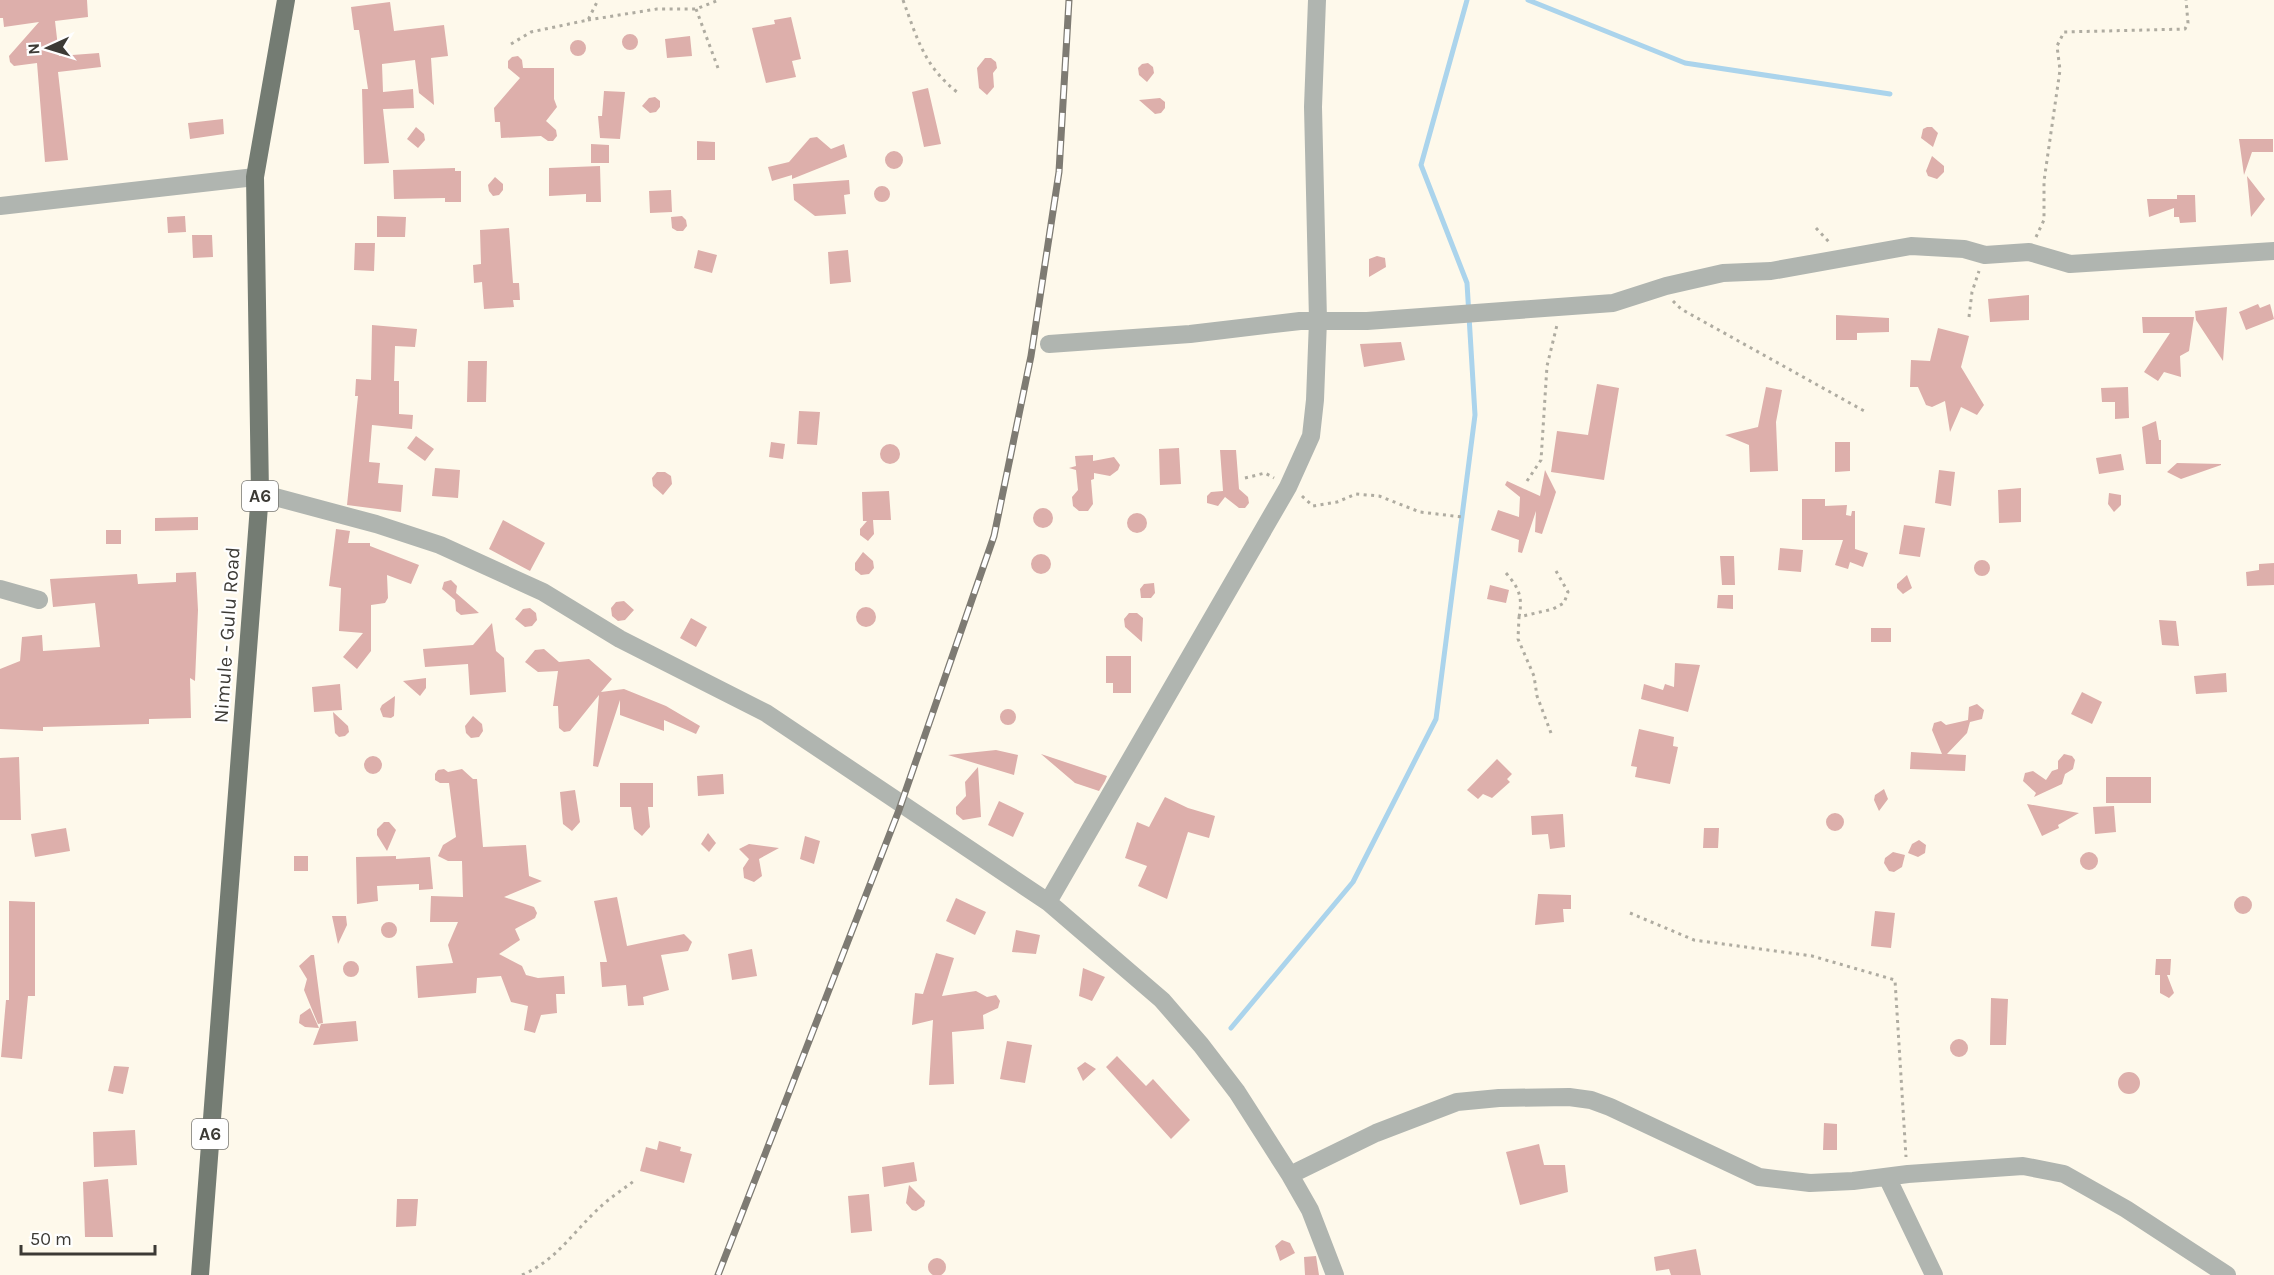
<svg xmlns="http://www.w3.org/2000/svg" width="2274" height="1275" font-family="Karla,sans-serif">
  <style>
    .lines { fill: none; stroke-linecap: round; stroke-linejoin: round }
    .stream { stroke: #abd4ec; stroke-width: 5 }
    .building { fill: #ddafab }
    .path { stroke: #afaca1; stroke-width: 3; stroke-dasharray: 3 4.5; stroke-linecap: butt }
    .minor { stroke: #b0b5b0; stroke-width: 18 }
    .major { stroke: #747c73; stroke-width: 18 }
    .rail-casing { stroke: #7e7b73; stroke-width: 7 }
    .rail { stroke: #fff; stroke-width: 4.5; stroke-dasharray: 14; stroke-linecap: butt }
    .labels { text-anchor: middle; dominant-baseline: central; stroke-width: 4.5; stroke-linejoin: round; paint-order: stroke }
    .shield { fill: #fff; stroke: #767572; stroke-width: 1.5 }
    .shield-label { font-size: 18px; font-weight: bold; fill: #3c3a35 }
    .street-label { font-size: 20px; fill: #3c3a35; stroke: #fff }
  </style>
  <rect width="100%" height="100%" fill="#fef9eb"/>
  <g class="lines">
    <path class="stream" d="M1528 0 1685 63 1890 94
      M1231 1028 1353 882 1436 719 1475 415 1467 283 1421 165 1467 0"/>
  </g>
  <path class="building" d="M0 0H87L88 17 55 21 59 56 99 53 101 67 58 72 68 160 45 162 37 63 14 66 10 62 9 56 39 22 4 27 3 18H0Z
    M390 2 394 31 444 25 448 56 431 58 434 105 419 93 415 60 382 64 383 92 413 89 414 108 383 109 389 163 364 164 362 89H368L359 30H354L351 7Z
    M791 17 801 59 792 61 796 77 766 83 752 28 775 24 774 20Z
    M622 42a8 8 0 1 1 16 0a8 8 0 1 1-16 0Z
    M690 36 692 56 667 58 665 39Z
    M570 48a8 8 0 1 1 16 0a8 8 0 1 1-16 0Z
    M518 56 522 60 523 68H554V99L557 107 546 121 556 130 557 136 553 141H548L541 136 501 138 500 122H495L494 108 520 78 508 68V61L512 57Z
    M985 58H991L996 62 997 68 993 73 994 87 987 95 979 88 977 68Z
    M1148 63 1153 67 1154 73 1147 82 1139 75 1138 68 1142 64Z
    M928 88 941 144 924 147 912 92Z
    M604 91 625 92 620 139 600 138 598 116H602Z
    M655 97 660 101V107L656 112 650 113 642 106 649 98Z
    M1160 98 1165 102V108L1161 113 1155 114 1139 100Z
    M223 119 224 134 190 139 188 123Z
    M416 127 424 134 425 140 418 148 407 139Z
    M1927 127H1932L1938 133 1933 147 1921 138 1923 129Z
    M817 137 831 149 844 144 847 157 792 179V175L772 181 768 167 789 162 810 138Z
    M2239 139H2273V152H2252L2244 175Z
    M697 141 715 142V160H697Z
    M591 144 609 145V163H591Z
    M885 160a9 9 0 1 1 18 0a9 9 0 1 1-18 0Z
    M1932 156 1944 166V172L1937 179 1928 176 1926 171Z
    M600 166 601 202H586V194L549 196V168Z
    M455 168V171H461V202H445V198L394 199 393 170Z
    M2247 176 2265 199 2251 217Z
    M495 177 503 184V190L499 195 493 196 489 191 488 185Z
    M849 180 850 194 844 195 846 214 815 216 794 200 793 184Z
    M874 194a8 8 0 1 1 16 0a8 8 0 1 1-16 0Z
    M671 190 672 212 650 213 649 191Z
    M2177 195H2195L2196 222 2180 223 2179 217H2174V208L2149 217 2147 199H2177Z
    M185 216 186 232 168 233 167 217Z
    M377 216 406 217 405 237H377Z
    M682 216 686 220 687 226 683 231H677L672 228 671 217Z
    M509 228 513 283H519L520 300H513L514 307 484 309 482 282 474 283 473 265 481 264 480 230Z
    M192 235H212L213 257 193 258Z
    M355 243H375L374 271 354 270Z
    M698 250 717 255 712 273 694 268Z
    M848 250 851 282 830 284 828 252Z
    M1377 256 1385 258 1386 267 1369 277V259Z
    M2029 295V320L1990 322 1988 299Z
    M2258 304 2260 308 2270 304 2274 319 2246 330 2239 312Z
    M2227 307 2223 361 2196 320 2195 311Z
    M1836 315 1889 318V332L1857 333V340H1836Z
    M2142 317H2194L2189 351 2180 356 2181 377 2164 372 2158 381 2144 372 2170 333H2143Z
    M372 325 417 329 415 347 395 346 394 381H399V414L413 415 412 429 372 425 369 462 380 463 378 483 403 485 401 512 347 505 358 396H355L356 379 371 380Z
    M1938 328 1969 336 1961 367 1984 405 1977 415 1961 407 1950 432 1945 401 1932 407 1926 405 1918 387H1910L1911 360 1930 361Z
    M1401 342 1405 360 1364 367 1360 344Z
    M468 361H487L486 402H467Z
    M1597 384 1619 388 1604 480 1551 472 1557 431 1588 435Z
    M1766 387 1782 390 1776 422 1778 471 1750 472 1749 445 1725 435 1758 427Z
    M2128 387 2129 418 2115 419V402H2102L2101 388Z
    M799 411 820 412 817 445 797 444Z
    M2156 421 2159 440H2161V464H2146L2142 427Z
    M416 436 434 449 425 461 407 448Z
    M771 442 785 444 783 459 769 457Z
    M1835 442H1850V471L1835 472Z
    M880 454a10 10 0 1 1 20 0a10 10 0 1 1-20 0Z
    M1179 448 1181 484 1160 485 1159 449Z
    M1220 450H1236L1239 489 1248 497 1249 503 1245 508H1239L1225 497 1218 506 1207 503V496L1211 492 1223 491Z
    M2121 454 2124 470 2099 474 2096 458Z
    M1093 455V461L1114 457 1120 465 1118 470 1110 476 1094 473V479L1091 480 1093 504 1088 511H1079L1073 506 1072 497 1078 490 1076 470 1069 468 1076 466 1075 456Z
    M2177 463 2221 464V465L2181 479 2167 472Z
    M435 468 460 470 458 498 432 496Z
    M1545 470 1556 492 1542 534 1535 532 1536 511 1522 553 1518 552 1519 540 1491 530 1498 510 1519 517 1520 497 1505 485 1507 481 1540 496Z
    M1939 470 1955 472 1951 506 1935 503Z
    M657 472H665L671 476 672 484 663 495 653 486 652 478Z
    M2021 488V522L1999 523 1998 490Z
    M889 491 891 520H873L874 534 868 541 860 535V529L867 521H863L862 492Z
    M2109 493 2121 495V505L2114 512 2108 504Z
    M1802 499H1825V506L1847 505 1846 515 1851 516 1852 511H1855V549L1868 553 1863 567 1850 562 1848 569 1835 565 1843 540H1802Z
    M1033 518a10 10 0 1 1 20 0a10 10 0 1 1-20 0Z
    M1127 523a10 10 0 1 1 20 0a10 10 0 1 1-20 0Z
    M198 517V530L155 531V518Z
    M503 520 545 543 530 571 489 549Z
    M1904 525 1925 528 1920 557 1899 554Z
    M336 529 350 531 348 543H370V546L419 565 411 584 387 575 388 598 385 603 371 605V651L357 669 343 657 363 633 339 631 341 588 329 586Z
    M106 530H121V544H106Z
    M1780 548 1803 550 1801 572 1778 570Z
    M863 552 873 561 874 568 869 574 861 575 855 570V563Z
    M1031 564a10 10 0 1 1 20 0a10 10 0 1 1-20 0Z
    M1720 556H1734L1735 585H1722Z
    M1974 568a8 8 0 1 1 16 0a8 8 0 1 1-16 0Z
    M2274 563V585L2247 586 2246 572 2259 570V564Z
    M196 572 198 610 195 681 190 678 191 718 149 719V724L43 727V731L0 729V669L20 661 22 637 42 635 43 651 100 647 95 603 53 607 50 579 137 574 138 584 176 582V573Z
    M1907 575 1912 588 1903 594 1897 588V584Z
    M451 580 457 586 456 593 479 613 461 615 456 611 455 600 442 589 444 582Z
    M1154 583 1155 593 1151 598H1141L1140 589 1144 584Z
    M1490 585 1509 590 1506 603 1487 599Z
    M1718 595H1733V609L1717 608Z
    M624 601 634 610 625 620 618 621 612 616 611 608 616 602Z
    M856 617a10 10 0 1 1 20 0a10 10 0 1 1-20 0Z
    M530 608 536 613 537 620 532 626 525 627 515 619 523 609Z
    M1129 613H1137L1143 618 1142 642 1125 627 1124 619Z
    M691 618 707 627 696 647 680 638Z
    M2159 620 2176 621 2179 646 2162 645Z
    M492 623 496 651 504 658 506 692 470 695 468 664 425 667 423 649 473 645Z
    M1871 628H1891V642H1871Z
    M544 649 559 662 589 659 612 679 601 692 624 689 666 706 700 726 696 734 664 720V731L620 715V700L598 767 593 766 599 695 570 731 564 732 559 728 558 706H553L558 671 538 672 525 662 535 650Z
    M1106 656H1131V693H1113V683H1106Z
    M1675 663 1700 665 1688 712 1641 699 1644 684 1663 690 1665 684 1674 687Z
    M2226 673 2227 692 2196 694 2194 676Z
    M426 678V688L420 696 403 681Z
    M340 684 342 710 314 712 312 687Z
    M2082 692 2102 702 2092 724 2071 714Z
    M395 696 394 716 391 718 383 717 380 709 382 705Z
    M1977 704 1984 710 1982 719 1970 722 1967 733 1947 754 1966 755 1965 771 1910 769 1911 752 1942 754 1932 730 1934 723 1941 721 1946 725 1968 720 1969 707Z
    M1000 717a8 8 0 1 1 16 0a8 8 0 1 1-16 0Z
    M333 712 348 726 349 732 345 736 339 737 335 733Z
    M473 716 482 724 483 731 479 737 471 738 466 733 465 726Z
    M1639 729 1674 737 1673 746 1678 747 1670 784 1635 777 1637 767 1631 766Z
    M996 750 1018 755 1014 775 948 755Z
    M1041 754 1107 776 1105 781 1099 791 1075 783Z
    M2064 754 2072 756 2075 760 2073 769 2065 774 2062 784 2034 797 2036 793 2023 781 2025 773 2033 771 2046 780 2052 771 2058 769V761Z
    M364 765a9 9 0 1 1 18 0a9 9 0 1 1-18 0Z
    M19 757 21 820H0V758Z
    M1497 759 1512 774 1507 779 1510 782 1492 798 1483 794 1478 799 1467 790Z
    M978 767 981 817 963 820 956 814V807L966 796 965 782Z
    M444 769 448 772 462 769 473 779H477L483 847 526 845 529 876 542 881 504 897 534 907 537 913 535 918 515 929 520 940 499 954 522 966 526 975 538 978 564 976 565 994H556L557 1013 541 1015 535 1033 524 1030 528 1006 511 1002 501 976 477 978 476 993 418 998 416 966 453 963 448 945 458 922H430L431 896 463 897 462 861H448L438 856 443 845 456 837 449 783H440L435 780V774L438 770Z
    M723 774 724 794 698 796 697 776Z
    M2106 777H2151V803H2106Z
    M620 783H653V807H648L650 827 642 836 634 829 631 807H620Z
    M1884 789 1888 799 1879 811 1874 800 1875 795Z
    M575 790 580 822 572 831 563 824 560 792Z
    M1165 797 1188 808 1215 816 1209 838 1188 832 1167 899 1138 886 1147 866 1125 858 1137 822 1149 827Z
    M999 801 1024 813 1013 837 988 825Z
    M2027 804 2079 813 2058 825 2059 828 2042 836Z
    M2114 806 2116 832 2095 834 2093 807Z
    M1826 822a9 9 0 1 1 18 0a9 9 0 1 1-18 0Z
    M1563 814 1565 847 1550 849 1548 834 1532 835 1531 816Z
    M384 822H389L396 830 387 851 377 835V829Z
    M66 828 70 851 35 857 31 834Z
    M1704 828H1719L1718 848H1703Z
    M708 833 716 843 709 852 701 844Z
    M805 836 820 841 814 864 800 859Z
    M1919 840 1926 845 1925 853 1918 857 1908 853 1912 844Z
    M749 844 779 848 759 859 762 876 754 882 744 878 743 868 749 859 739 849Z
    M2080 861a9 9 0 1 1 18 0a9 9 0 1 1-18 0Z
    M1893 852 1905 855 1902 867 1894 872 1889 871 1884 863 1885 858Z
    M294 856H308V871H294Z
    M396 856V859L430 857 433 889 419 890V884L377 886 378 901 357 904 356 857Z
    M1538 894 1571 895V909H1563L1564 922 1535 925Z
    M2234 905a9 9 0 1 1 18 0a9 9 0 1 1-18 0Z
    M617 897 627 946 684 934 692 942 688 951 661 955 669 990 643 997 644 1005 628 1006 626 985 602 987 600 962H607L594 901Z
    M956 898 986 912 975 935 946 921Z
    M9 901 35 902V996H28L22 1059 1 1057 6 1000H9Z
    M1875 911 1895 913 1891 948 1871 946Z
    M332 916H346L347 925 338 944Z
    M381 930a8 8 0 1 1 16 0a8 8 0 1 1-16 0Z
    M1016 930 1040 935 1036 954 1012 952Z
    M752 949 757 976 732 980 728 954Z
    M936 953 954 958 942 996 976 991 987 997 996 995 1000 1001 998 1008 983 1015 984 1029 952 1032 954 1084 929 1085 933 1020 912 1025 915 993 923 994Z
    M311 955H314L323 1023 318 1024 304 990 307 979 299 966Z
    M2156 959H2171L2170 975H2167L2174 993 2169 998 2160 993V975H2155Z
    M343 969a8 8 0 1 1 16 0a8 8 0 1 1-16 0Z
    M1083 968 1105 977 1092 1001 1079 996Z
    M1991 998 2008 999 2006 1045H1990Z
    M310 1008 319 1028 305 1027 299 1023 300 1015Z
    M356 1021 358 1041 313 1045 321 1024Z
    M1950 1048a9 9 0 1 1 18 0a9 9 0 1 1-18 0Z
    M1007 1041 1032 1045 1025 1083 1000 1079Z
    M1117 1056 1146 1086 1153 1079 1190 1120 1171 1139 1106 1067Z
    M1085 1062 1096 1069 1083 1081 1077 1068Z
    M114 1066 129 1067 123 1094 108 1091Z
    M2118 1083a11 11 0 1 1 22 0a11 11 0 1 1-22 0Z
    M1824 1123 1837 1124V1150H1823Z
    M135 1130 137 1165 94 1167 93 1132Z
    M659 1141 681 1147 680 1151 692 1154 684 1183 640 1171 646 1147 657 1150Z
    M1539 1144 1544 1165H1565L1568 1192 1520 1205 1506 1152Z
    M914 1162 917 1181 884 1187 882 1167Z
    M108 1179 113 1237H85L83 1182Z
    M909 1185 925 1201 924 1206 916 1211 912 1210 906 1203Z
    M869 1194 872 1231 851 1233 848 1196Z
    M397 1199H418L416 1226 396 1227Z
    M1282 1240 1290 1243 1295 1253 1280 1261 1275 1246Z
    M1696 1249 1701 1275H1671L1669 1269 1656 1271 1654 1257Z
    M1316 1256 1319 1275H1305L1304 1257Z
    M928 1267a9 9 0 1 1 18 0a9 9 0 1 1-18 0Z"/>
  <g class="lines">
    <path class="path" d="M903 0C917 38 924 66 957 92
      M696 9 718 68
      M588 20 657 9H696L719 0
      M511 44 531 32 588 20 598 0
      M1816 228 1830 243
      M2036 237 2044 220V181L2060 70 2057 46 2064 32 2185 29 2188 23 2186 0
      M1673 301 1681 309 1866 412
      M1969 317 1972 292 1979 271
      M1245 478 1265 473 1274 478
      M1527 481 1541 460 1547 366 1557 325
      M1302 496 1313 506 1337 502 1356 494 1379 496 1420 512 1462 517
      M1506 573C1519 588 1523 597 1519 617
      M1551 733 1537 696 1534 676 1518 639 1519 617 1553 609 1564 603 1568 592 1556 571
      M1630 913 1694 940 1812 956 1895 980 1906 1157
      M522 1275C555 1261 572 1234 597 1210 608 1199 622 1190 634 1181"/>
    <path class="minor" d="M0 206 255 177
      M1049 344 1190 334 1300 321H1367L1613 303 1666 286 1723 273 1771 271 1911 246 1964 249 1985 255 2029 252 2070 264 2274 251
      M260 493 376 524 440 545 543 592 620 639 766 713 1048 902 1162 1000 1201 1045 1237 1092 1290 1175 1310 1210 1335 1275
      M0 589 39 600
      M1048 902 1288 487 1311 436 1315 400 1318 320 1313 107 1317 0
      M1290 1175 1376 1133 1457 1102 1499 1098 1569 1097 1591 1100 1610 1107 1759 1177 1810 1183 1853 1181 1908 1174 2023 1166 2064 1174 2126 1209 2227 1275
      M1888 1179 1934 1275"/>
    <path class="major" d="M200 1275 260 493 255 177 286 0"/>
    <g class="rail-casing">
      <path id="rail" d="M718 1275 899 810 994 536 1031 356 1059 172 1069 0"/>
    </g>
    <use href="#rail" class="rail"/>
  </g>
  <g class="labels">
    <g class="shield">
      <rect x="242" y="481" width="36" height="30" rx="4.5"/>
      <rect x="192" y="1119" width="36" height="30" rx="4.5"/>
    </g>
    <g class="shield-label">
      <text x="260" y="496">A6</text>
      <text x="210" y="1134">A6</text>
    </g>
    <g class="street-label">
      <text transform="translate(227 635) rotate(-86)">Nimule - Gulu Road</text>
    </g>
  </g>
  <g transform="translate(48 48) rotate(266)" stroke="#ffffff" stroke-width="4.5" paint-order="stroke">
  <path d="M0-4.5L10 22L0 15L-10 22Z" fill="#3c3a35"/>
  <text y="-9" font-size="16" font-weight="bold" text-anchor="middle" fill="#3c3a35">N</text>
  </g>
  <path d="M21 1245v9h134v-9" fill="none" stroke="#3c3a35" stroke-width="3"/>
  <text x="30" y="1245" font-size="18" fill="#3c3a35" stroke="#ffffff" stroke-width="4.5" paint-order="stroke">50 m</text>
</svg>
